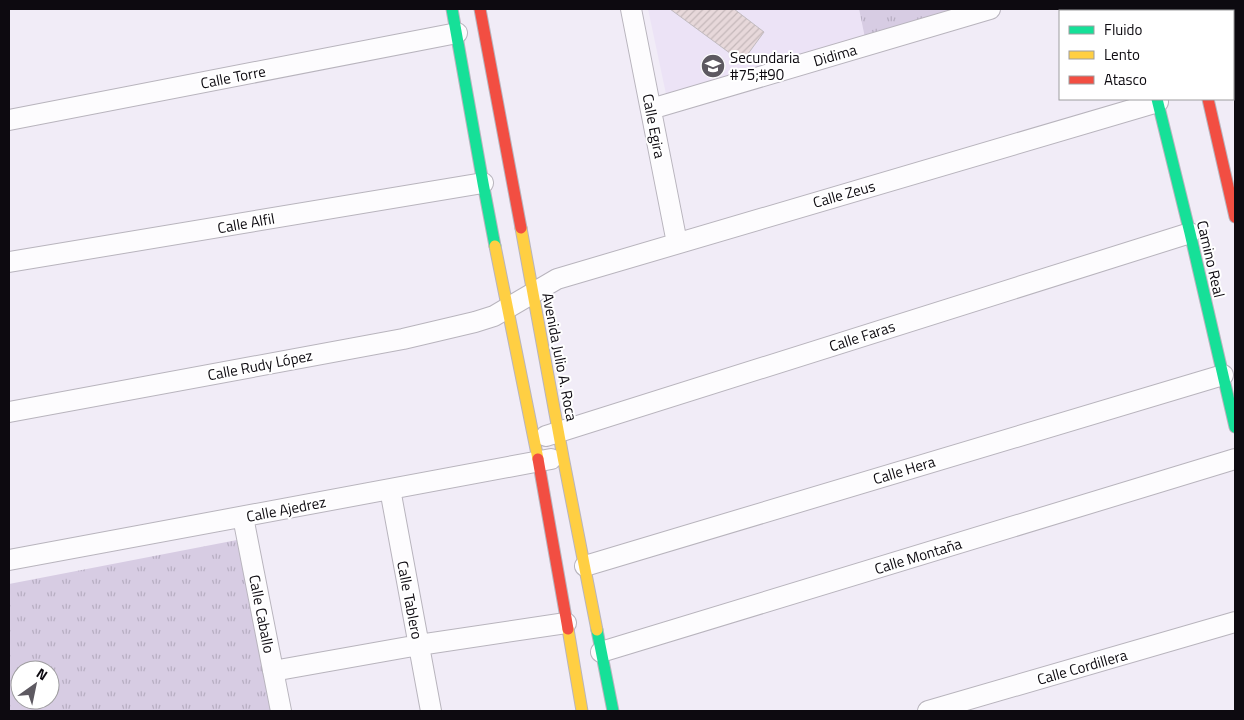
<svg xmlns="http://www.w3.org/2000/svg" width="1244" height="720" font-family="'Titillium Web',sans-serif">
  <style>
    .built { fill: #ece3f6 }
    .park { fill: url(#park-tufts); fill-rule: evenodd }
    .building { fill: url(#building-hatch); stroke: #c1bbbf }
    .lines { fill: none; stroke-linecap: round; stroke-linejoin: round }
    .street-casing { stroke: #b8b4bd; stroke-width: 22 }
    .fast-casing { stroke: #b8b4bd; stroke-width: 13 }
    .slow-casing { stroke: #b8b4bd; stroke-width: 13 }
    .jam-casing { stroke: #b8b4bd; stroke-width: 13 }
    .street { stroke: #fdfcfe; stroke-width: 20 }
    .fast { stroke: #16e098; stroke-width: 11 }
    .slow { stroke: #ffcf43; stroke-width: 11 }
    .jam { stroke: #f24e42; stroke-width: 11 }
    .labels { text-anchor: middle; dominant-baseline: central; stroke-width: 4; stroke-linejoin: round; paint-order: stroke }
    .street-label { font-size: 15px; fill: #0d0a10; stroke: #fff }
    .poi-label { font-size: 15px; fill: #0d0a10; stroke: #fff; text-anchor: start }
  </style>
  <defs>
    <pattern id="park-tufts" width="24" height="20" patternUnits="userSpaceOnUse" patternTransform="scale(1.25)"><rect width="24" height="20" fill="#d7cce3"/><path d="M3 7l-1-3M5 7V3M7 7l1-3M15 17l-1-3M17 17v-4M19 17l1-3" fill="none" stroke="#b7aec2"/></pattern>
    <pattern id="building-hatch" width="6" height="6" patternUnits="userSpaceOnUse" patternTransform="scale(1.25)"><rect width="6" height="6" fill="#e7d8da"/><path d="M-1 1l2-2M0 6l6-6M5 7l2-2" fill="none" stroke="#c5b8ba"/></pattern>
  </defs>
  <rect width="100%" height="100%" fill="#f1ecf7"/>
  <path class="built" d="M648 9H859L865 38 666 94Z"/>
  <path class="park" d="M859 9H963L865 38Z
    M237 540 271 711H9V584ZM20 670H50V700H20Z"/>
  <path class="building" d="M670 9H734L764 32 742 62Z"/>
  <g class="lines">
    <g class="street-casing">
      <path id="street" d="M631 9 677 243
        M1233 86 1235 85
        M651 109 990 9
        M9 120 457 33
        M9 262 483 183
        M9 412 403 339 475 322 494 316 557 279 1158 102
        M546 436 1190 233
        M390 489 431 711
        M243 517 281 711
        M9 560 551 459
        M585 566 1223 375
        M601 652 1235 459
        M273 671 419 645 566 623
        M928 711 1235 622"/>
    </g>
    <g class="fast-casing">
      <path id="fast" d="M452 9 483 183 495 246
        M1157 99 1190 233 1235 427
        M597 630 613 711"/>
    </g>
    <g class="slow-casing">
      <path id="slow" d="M1187 9 1188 11
        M521 228 563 457 597 630
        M495 246 538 459
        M568 629 582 711"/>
    </g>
    <g class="jam-casing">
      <path id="jam" d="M480 9 521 228
        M1136 9 1137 11
        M1208 99 1235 217
        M538 459 568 629"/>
    </g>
    <use href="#street" class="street"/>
    <use href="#fast" class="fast"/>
    <use href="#slow" class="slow"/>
    <use href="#jam" class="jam"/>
  </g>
  <defs>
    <g id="school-disc" transform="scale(1.25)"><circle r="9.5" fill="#5d5961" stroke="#fff"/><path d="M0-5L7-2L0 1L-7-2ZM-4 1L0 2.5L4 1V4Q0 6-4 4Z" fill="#fff"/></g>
  </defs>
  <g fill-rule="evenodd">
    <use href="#school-disc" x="713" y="66"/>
  </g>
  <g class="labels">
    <g class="street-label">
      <text transform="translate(835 55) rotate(-16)">Didima</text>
      <text transform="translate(233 77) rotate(-11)">Calle Torre</text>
      <text transform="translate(654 126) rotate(79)">Calle Egira</text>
      <text transform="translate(844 194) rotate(-16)">Calle Zeus</text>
      <text transform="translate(246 223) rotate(-10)">Calle Alfil</text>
      <text transform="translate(1211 259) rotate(77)">Camino Real</text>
      <text transform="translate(862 336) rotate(-18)">Calle Faras</text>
      <text transform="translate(560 357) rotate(79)">Avenida Julio A. Roca</text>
      <text transform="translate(260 365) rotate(-11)">Calle Rudy López</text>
      <text transform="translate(904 470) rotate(-17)">Calle Hera</text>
      <text transform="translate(286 509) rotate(-11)">Calle Ajedrez</text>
      <text transform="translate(918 556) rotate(-17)">Calle Montaña</text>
      <text transform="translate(410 600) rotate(79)">Calle Tablero</text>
      <text transform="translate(262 614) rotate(79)">Calle Caballo</text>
      <text transform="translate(1082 667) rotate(-16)">Calle Cordillera</text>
    </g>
    <g class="poi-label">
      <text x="730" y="57">Secundaria<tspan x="730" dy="17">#75;#90</tspan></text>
    </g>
  </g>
  <rect width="1244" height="720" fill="none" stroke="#0d0a10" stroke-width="20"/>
  <rect x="1059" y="10" width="175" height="90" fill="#ffffff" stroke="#9e9d9f"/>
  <rect x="1069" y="26" width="25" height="8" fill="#16e098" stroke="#9e9d9f"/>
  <text x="1104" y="35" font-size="15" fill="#0d0a10">Fluido</text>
  <rect x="1069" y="51" width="25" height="8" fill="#ffcf43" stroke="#9e9d9f"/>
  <text x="1104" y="60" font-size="15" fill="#0d0a10">Lento</text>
  <rect x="1069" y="76" width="25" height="8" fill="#f24e42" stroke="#9e9d9f"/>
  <text x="1104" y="85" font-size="15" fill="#0d0a10">Atasco</text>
  <g transform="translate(35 685) rotate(33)"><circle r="24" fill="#ffffff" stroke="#9e9d9f"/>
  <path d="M0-4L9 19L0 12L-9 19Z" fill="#5d5961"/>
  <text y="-8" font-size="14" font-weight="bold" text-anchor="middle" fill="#0d0a10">N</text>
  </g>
</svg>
